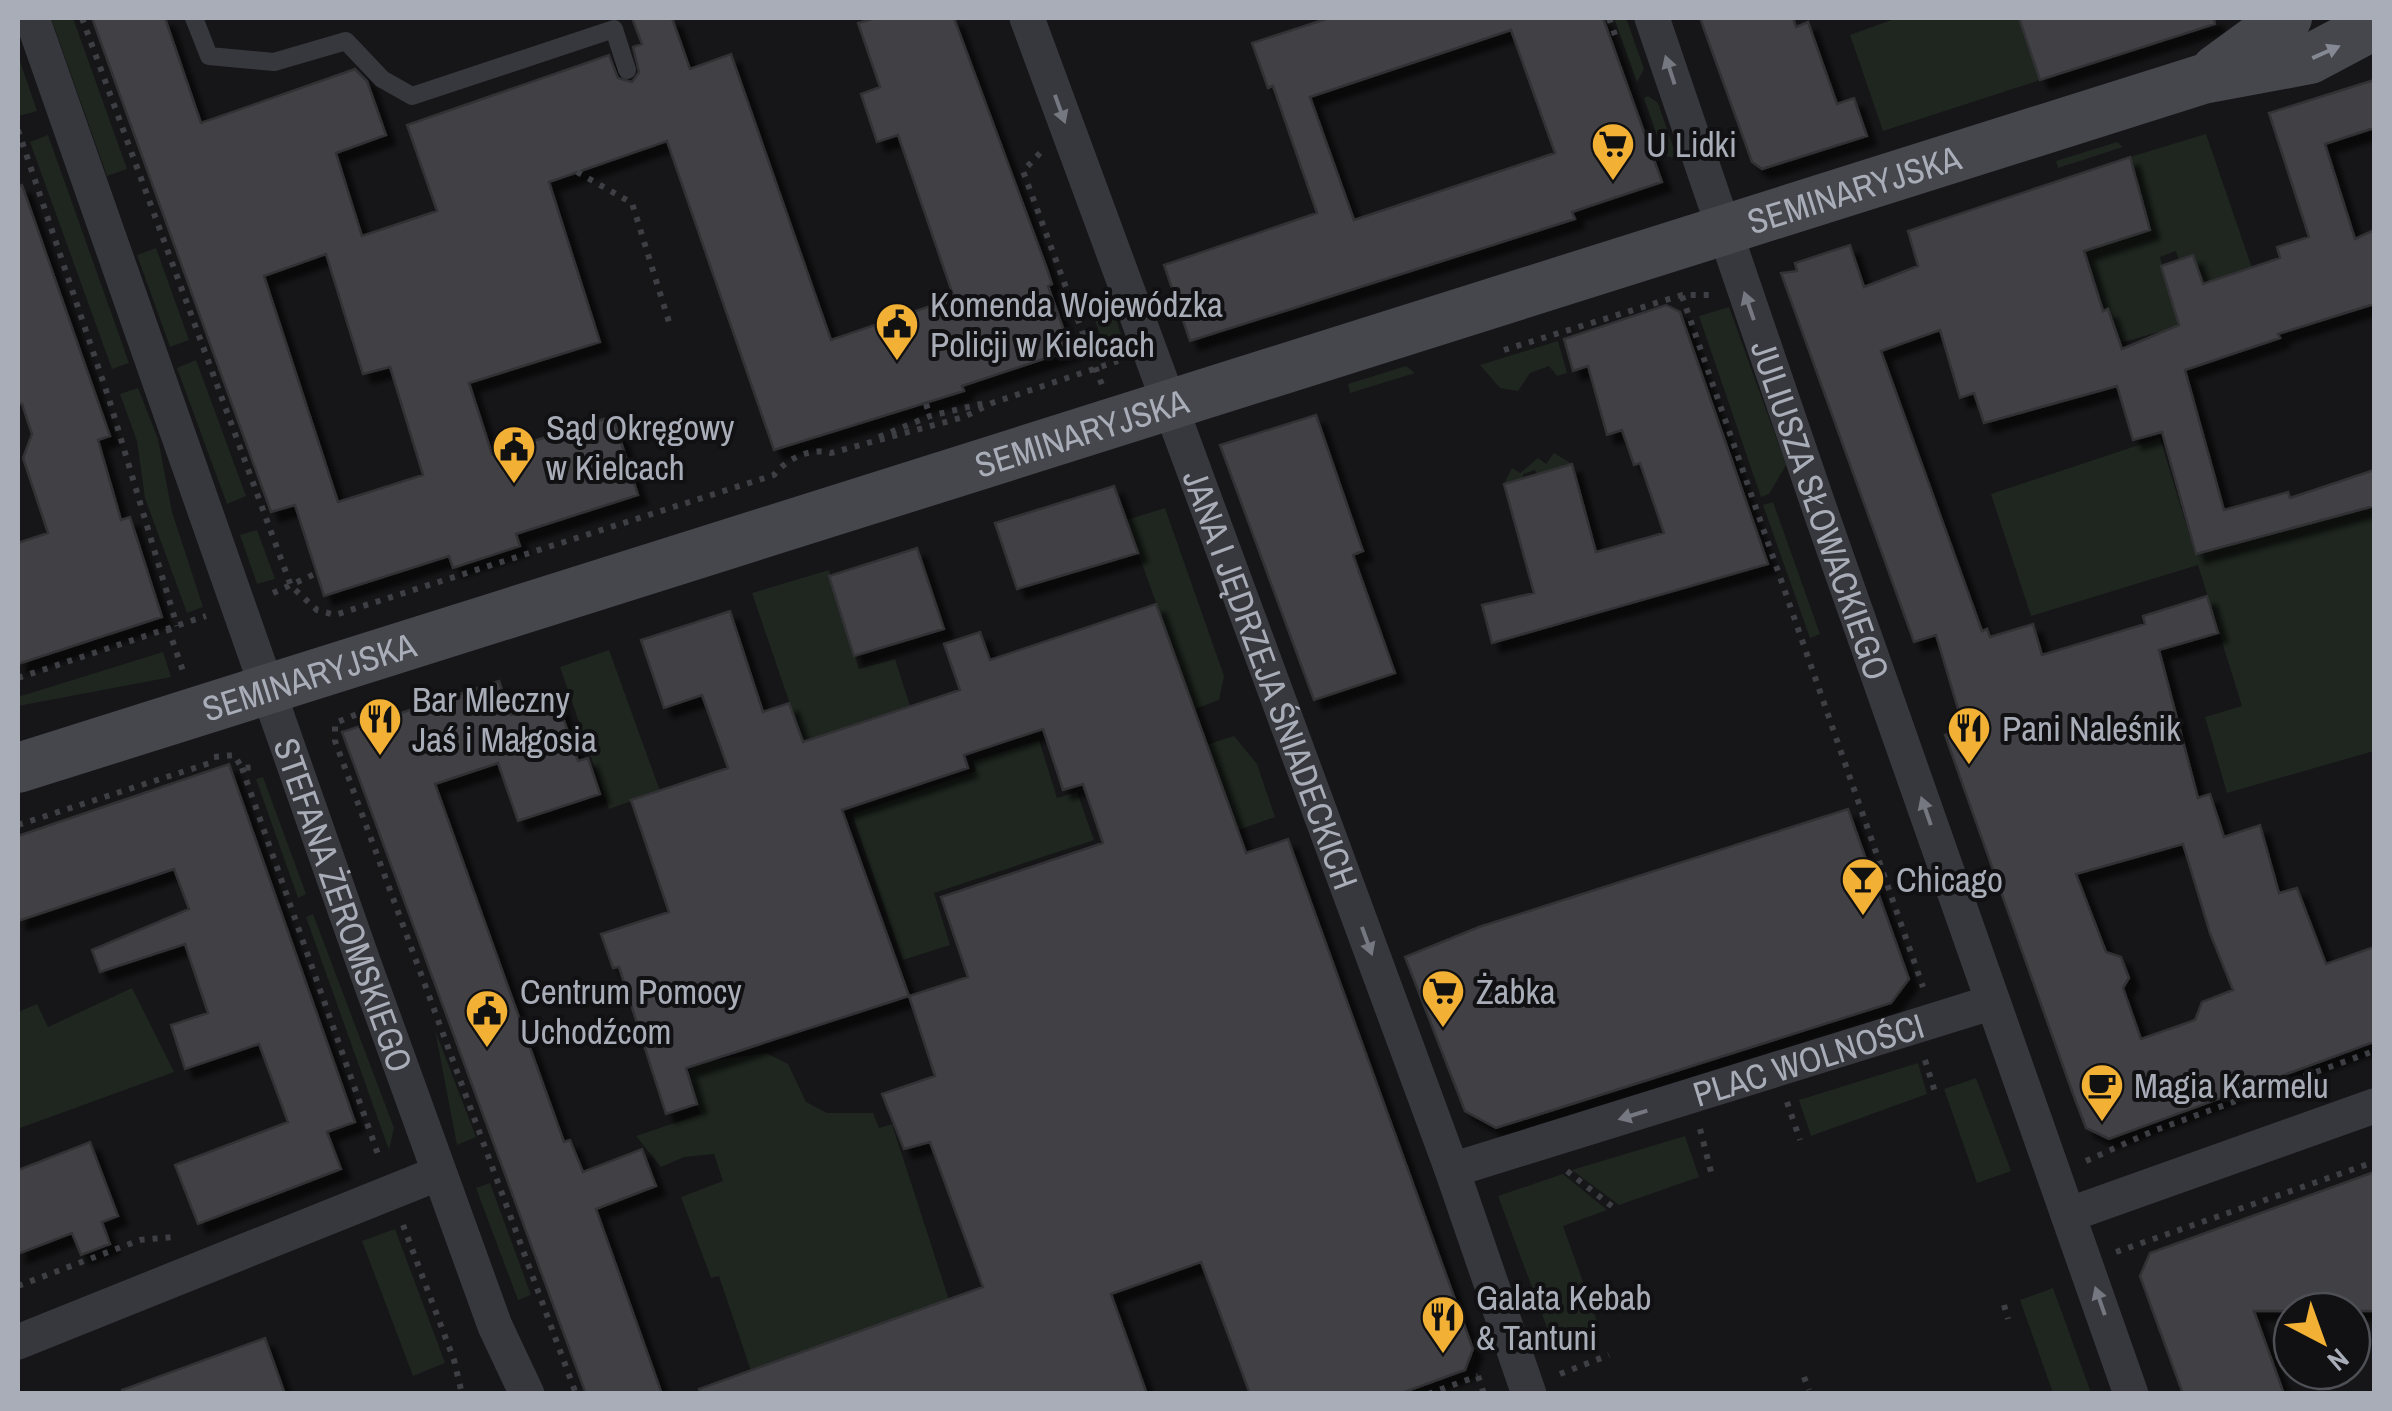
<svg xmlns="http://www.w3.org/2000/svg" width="2392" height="1411" font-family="'Archivo Narrow',sans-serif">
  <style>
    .green { fill: #1e261f }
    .building { fill: #404145; stroke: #303034; stroke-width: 2.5; fill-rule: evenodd; filter: url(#shadow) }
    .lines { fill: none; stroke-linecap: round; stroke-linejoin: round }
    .path { stroke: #3d3f44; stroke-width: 6; stroke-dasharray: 5 8; stroke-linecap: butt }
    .lane { stroke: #37383d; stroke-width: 18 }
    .street { stroke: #37383d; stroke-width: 35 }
    .secondary { stroke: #45474d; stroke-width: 50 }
    .oneway { fill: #858993 }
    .oneway2 { fill: #757881 }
    .labels { text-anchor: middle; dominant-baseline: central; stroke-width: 8; stroke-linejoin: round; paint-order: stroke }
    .poi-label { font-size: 35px; fill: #a8adb8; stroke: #111113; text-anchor: start }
    .street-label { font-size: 35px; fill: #a8adb8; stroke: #111113 }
  </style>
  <defs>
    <filter id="shadow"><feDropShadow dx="9" dy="9" stdDeviation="2.5" flood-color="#0009"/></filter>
  </defs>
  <rect width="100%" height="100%" fill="#161618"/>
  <path class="green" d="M51 18H73L127 169 107 176Z
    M1614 18H1626L1644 69 1637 82Z
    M1897 18H2019L2040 80 1883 131 1850 35Z
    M18 55 37 111 19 116 18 110Z
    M1648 96 1658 103 1677 158 1664 156 1644 98Z
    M2206 134 2252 268 2203 284 2193 255 2179 260 2176 251 2160 257 2174 310 2198 321 2120 343 2109 310 2103 311 2084 251 2150 230 2130 157Z
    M48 135 129 363 112 369 30 142Z
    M2117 142 2123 147 2058 168 2056 161Z
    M156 248 189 340 170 347 137 255Z
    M1107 293 1124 343 1105 349 1088 300Z
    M1729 307 1786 465 1769 494 1761 497 1699 316Z
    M1558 341 1567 373 1557 376 1549 366 1530 373 1518 391 1500 388 1480 365Z
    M196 360 246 496 227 504 177 368Z
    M1406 366 1415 373 1350 393 1348 384Z
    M138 388 158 439 172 512 203 607 187 613 145 498 137 441 120 394Z
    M2160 438 2195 554 2374 506V751L2227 793 2205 717 2242 706 2198 565 2031 616 1991 494Z
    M1554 453 1572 464 1537 475 1535 470 1523 474V478L1504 484 1512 468 1520 473 1538 458 1546 464Z
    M1773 502 1820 634 1810 638 1763 505Z
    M1165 508 1224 676 1219 700 1195 709 1126 520Z
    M257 530 275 579 257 584 240 535Z
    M829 570 859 669 895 659 910 706 803 742 752 593Z
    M609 650 660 791 609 809 560 667Z
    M163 652 171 677 18 706V697Z
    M1234 736 1257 764 1275 817 1238 830 1206 745Z
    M1039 740 1057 798 1077 792 1094 840 934 893 950 945 903 960 852 814 976 771 973 761Z
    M263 777 306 894 298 898 256 779Z
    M313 914 394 1128 389 1150 306 917Z
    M132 988 174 1072 20 1128 18 1012 37 1004 48 1027Z
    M435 1030 476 1137 457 1145Z
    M766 1053 788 1064 806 1102 827 1113H873L879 1128 892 1124 949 1300 751 1371 719 1276 711 1278 681 1197 723 1181 714 1154 684 1157 661 1167 636 1136 701 1114 684 1077 695 1063Z
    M1918 1063 1927 1094 1811 1136 1799 1100Z
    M1976 1078 2011 1171 1977 1183 1944 1089Z
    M1685 1136 1699 1177 1619 1205 1572 1170Z
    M1563 1174 1607 1210 1563 1226 1598 1324 1552 1341 1498 1196Z
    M490 1183 531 1295 518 1300 476 1188Z
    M395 1229 445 1363 413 1376 362 1241Z
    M2053 1288 2091 1393H2053L2020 1300Z"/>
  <path class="building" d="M92 18H165L201 123 355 69 367 81 386 135 336 153 362 236 437 211 407 125 609 55 618 78 632 82 639 72 633 47 642 44 632 18H672L690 69 731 54 831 340 954 298 898 135 877 142 861 94 880 87 858 23 875 18H954L1046 266 1052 284 1048 286 1071 350 962 386 964 391 774 450 667 141 549 182 600 342 469 383 492 454 613 416 638 495 516 534 520 546 453 568 449 556 324 596 295 505 271 512ZM326 254 363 374 390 367 423 475 338 502 264 276Z
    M1329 18H1603L1662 182 1572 212 1575 219 1190 341 1164 265 1317 213 1273 86 1268 88 1252 43ZM1511 30 1555 153 1354 220 1310 97Z
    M1700 18H1793L1796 27 1808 22 1837 104 1854 98 1867 136 1762 169 1752 162Z
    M2019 18H2214L2215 24 2040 80Z
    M2374 80V128L2325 144 2355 239 2374 230V304L2278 334 2280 338 2185 370 2224 510 2288 492 2290 498 2374 470V506L2196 554 2162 432 2133 440 2117 386 1984 423 1974 393 1960 398 1940 330 1881 351 1982 631 1987 629 1990 637 2033 624 2042 655 2145 624 2143 616 2207 596 2218 633 2159 650 2198 798 2210 794 2224 837 2260 825 2279 893 2297 888 2326 964 2374 947V1042L2109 1139 2086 1128 2073 1094 1945 735 1964 729 1936 635 1914 642 1781 273 1797 271 1795 263 1850 245 1864 287 1918 266 1908 231 2130 157 2150 230 2084 251 2103 311 2108 309 2122 349 2179 325 2161 266 2193 255 2203 284 2280 258 2277 247 2309 237 2269 113ZM2183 844 2210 933 2233 990 2202 1002 2195 1020 2141 1039 2123 988 2129 978 2121 957 2106 952 2076 874Z
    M22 185 110 436 98 440 121 520 130 517 162 617 18 664V543L48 533 23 458 32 434 22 404H18V186Z
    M1666 305 1680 312 1768 564 1492 643 1482 605 1534 593 1504 484 1572 464 1596 552 1664 533 1640 463 1634 465 1622 430 1607 435 1588 366 1573 371 1564 339Z
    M1316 415 1363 551 1353 555 1395 673 1314 700 1220 445Z
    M1114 486 1138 553 1017 589 995 523Z
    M917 548 944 629 854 656 829 576Z
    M1156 604 1246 853 1288 839 1473 1349 1465 1370 1399 1394H1250L1201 1262 1111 1294 1147 1394H700L699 1389 983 1287 930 1142 904 1149 882 1094 935 1076 909 996 968 977 941 897 1103 843 1083 784 1063 790 1043 729 964 755 968 768 842 810 909 996 686 1068 697 1104 666 1114 619 967 613 968 601 934 669 912 631 800 728 768 702 695 664 708 641 640 730 611 763 712 789 703 803 742 960 690 944 644 980 632 990 660Z
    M499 681 511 715 557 700 578 761 588 758 600 794 518 821 498 763 435 784 564 1142 570 1140 583 1172 642 1149 656 1186 596 1209 662 1394H586L342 732Z
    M229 764 355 1122 327 1132 341 1169 198 1224 175 1165 288 1122 259 1044 185 1069 171 1025 208 1013 185 944 100 972 92 950 189 909 174 869 18 921V836Z
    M1848 809 1909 979 1891 1003 1496 1128 1465 1111 1405 957 1479 927Z
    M90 1142 118 1216 102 1222 110 1244 81 1255 72 1233 18 1254V1170Z
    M2374 1172V1311H2254L2284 1394H2183L2140 1276 2150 1253Z
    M265 1338 285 1394H123L122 1390Z"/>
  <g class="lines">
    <path class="path" d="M82 18 291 586 317 610 335 615 774 475C786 459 811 447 831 453L964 417 992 403 1118 361
      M1609 18 1615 35
      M18 130 109 399 177 626
      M1040 153 1023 171 1102 385
      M577 172 632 203 669 322
      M1682 296 1923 987
      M1504 350 1682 295H1709
      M926 404 930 416
      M879 437 930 416 985 403
      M273 593 317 573
      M168 628 183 671
      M18 678 206 616
      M380 705 335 723V741L576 1394
      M214 757 234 755 242 768 257 767
      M242 768 380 1160
      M18 825 216 761
      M1925 1060 1935 1092
      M1787 1102 1800 1140
      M1700 1129 1711 1172
      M2086 1161 2153 1131 2374 1051
      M1567 1171 1613 1207
      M403 1225 454 1360 462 1394
      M2116 1252 2374 1162
      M18 1286 140 1240 173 1237
      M2004 1305 2008 1319
      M1560 1374 1609 1355
      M1478 1376 1484 1394
      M1804 1377 1809 1390
      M1428 1394 1478 1376"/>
    <path class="lane" d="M194 18 209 56 274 62 346 41 382 79 412 96 614 29 627 70"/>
    <g class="street">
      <path id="s1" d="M32 18 364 964 495 1326 527 1394"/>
      <path id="s2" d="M1027 18 1452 1170"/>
      <path id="s3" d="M1652 18 1820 510 2131 1394"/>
      <path d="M2068 1215 2374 1106"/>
      <path d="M18 1342 439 1173"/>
      <path id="s4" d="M1529 1394 1452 1170 1993 1002"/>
    </g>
    <g class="secondary">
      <path d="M2216 70 2287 18"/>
      <path id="s5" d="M18 768 2203 79 2310 59 2374 25"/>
    </g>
  </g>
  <defs><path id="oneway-solid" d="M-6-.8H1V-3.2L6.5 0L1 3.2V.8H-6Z" transform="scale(2.5)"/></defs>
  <use class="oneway" href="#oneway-solid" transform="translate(2326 52) rotate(-24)"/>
  <g class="oneway2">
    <use href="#oneway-solid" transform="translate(1670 70) rotate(-108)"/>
    <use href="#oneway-solid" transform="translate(1060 109) rotate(70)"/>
    <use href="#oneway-solid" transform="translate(1749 306) rotate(-109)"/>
    <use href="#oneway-solid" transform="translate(1926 811) rotate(-109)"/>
    <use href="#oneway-solid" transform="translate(1367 941) rotate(70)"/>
    <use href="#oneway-solid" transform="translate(1633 1115) rotate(163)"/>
    <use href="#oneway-solid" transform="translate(2100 1301) rotate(-109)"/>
  </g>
  <defs>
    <g id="supermarket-pin" transform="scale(2.25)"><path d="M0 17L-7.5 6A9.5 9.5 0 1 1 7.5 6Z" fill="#f2b134" stroke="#111113"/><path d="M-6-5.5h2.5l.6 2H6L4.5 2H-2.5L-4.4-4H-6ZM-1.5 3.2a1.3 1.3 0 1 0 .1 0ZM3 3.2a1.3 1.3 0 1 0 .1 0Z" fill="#111"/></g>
    <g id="civic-pin" transform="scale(2.25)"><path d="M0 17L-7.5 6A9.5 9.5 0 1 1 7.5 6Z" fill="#f2b134" stroke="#111113"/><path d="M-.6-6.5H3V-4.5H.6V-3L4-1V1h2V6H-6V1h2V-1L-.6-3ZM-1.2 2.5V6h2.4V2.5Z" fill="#111"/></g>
    <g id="restaurant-pin" transform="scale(2.25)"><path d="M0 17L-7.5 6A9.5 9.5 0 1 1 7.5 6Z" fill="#f2b134" stroke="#111113"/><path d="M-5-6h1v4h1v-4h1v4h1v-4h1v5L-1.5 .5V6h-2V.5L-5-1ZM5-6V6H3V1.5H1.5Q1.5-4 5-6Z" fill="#111"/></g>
    <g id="bar-pin" transform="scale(2.25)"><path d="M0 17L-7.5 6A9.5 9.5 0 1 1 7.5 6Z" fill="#f2b134" stroke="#111113"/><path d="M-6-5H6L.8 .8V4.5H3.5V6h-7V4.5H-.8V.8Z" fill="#111"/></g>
    <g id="cafe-pin" transform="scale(2.25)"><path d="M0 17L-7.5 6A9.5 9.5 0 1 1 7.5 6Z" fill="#f2b134" stroke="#111113"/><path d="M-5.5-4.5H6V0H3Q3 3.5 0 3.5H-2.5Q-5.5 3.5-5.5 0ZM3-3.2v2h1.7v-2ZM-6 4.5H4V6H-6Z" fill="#111"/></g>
  </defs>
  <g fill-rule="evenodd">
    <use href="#supermarket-pin" x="1613" y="144"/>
    <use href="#civic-pin" x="897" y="324"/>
    <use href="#civic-pin" x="514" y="447"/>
    <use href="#restaurant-pin" x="380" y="719"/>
    <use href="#restaurant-pin" x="1969" y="728"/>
    <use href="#bar-pin" x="1863" y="879"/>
    <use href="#supermarket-pin" x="1443" y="991"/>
    <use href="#civic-pin" x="487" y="1011"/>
    <use href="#cafe-pin" x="2102" y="1085"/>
    <use href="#restaurant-pin" x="1443" y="1317"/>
  </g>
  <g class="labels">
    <g class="poi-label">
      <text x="1646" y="144">U Lidki</text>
      <text x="930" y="304">Komenda Wojewódzka<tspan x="930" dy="40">Policji w Kielcach</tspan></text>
      <text x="546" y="427">Sąd Okręgowy<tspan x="546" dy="40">w Kielcach</tspan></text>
      <text x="412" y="699">Bar Mleczny<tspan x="412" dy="40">Jaś i Małgosia</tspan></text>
      <text x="2002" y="728">Pani Naleśnik</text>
      <text x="1896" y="879">Chicago</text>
      <text x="520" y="991">Centrum Pomocy<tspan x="520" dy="40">Uchodźcom</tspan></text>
      <text x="1476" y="991">Żabka</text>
      <text x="2134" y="1085">Magia Karmelu</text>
      <text x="1476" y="1297">Galata Kebab<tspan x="1476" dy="40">&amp; Tantuni</tspan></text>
    </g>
    <g class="street-label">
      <text stroke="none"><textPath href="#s5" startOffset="1925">SEMINARYJSKA</textPath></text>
      <text stroke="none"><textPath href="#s5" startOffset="1115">SEMINARYJSKA</textPath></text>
      <text stroke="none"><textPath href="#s3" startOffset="520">JULIUSZA SŁOWACKIEGO</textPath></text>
      <text stroke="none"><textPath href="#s5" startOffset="305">SEMINARYJSKA</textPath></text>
      <text stroke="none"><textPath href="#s2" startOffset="705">JANA I JĘDRZEJA ŚNIADECKICH</textPath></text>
      <text stroke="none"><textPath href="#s1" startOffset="940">STEFANA ŻEROMSKIEGO</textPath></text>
      <text stroke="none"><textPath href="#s4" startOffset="610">PLAC WOLNOŚCI</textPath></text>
    </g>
  </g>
  <rect width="2392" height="1411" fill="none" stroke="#a8adb8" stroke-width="40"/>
  <g transform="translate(2322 1341) rotate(139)"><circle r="48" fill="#111113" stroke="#4d4f55" stroke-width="2.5"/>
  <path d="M0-8L18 38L0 25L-18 38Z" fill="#f2b134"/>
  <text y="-15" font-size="28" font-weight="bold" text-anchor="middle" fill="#a8adb8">N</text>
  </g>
</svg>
